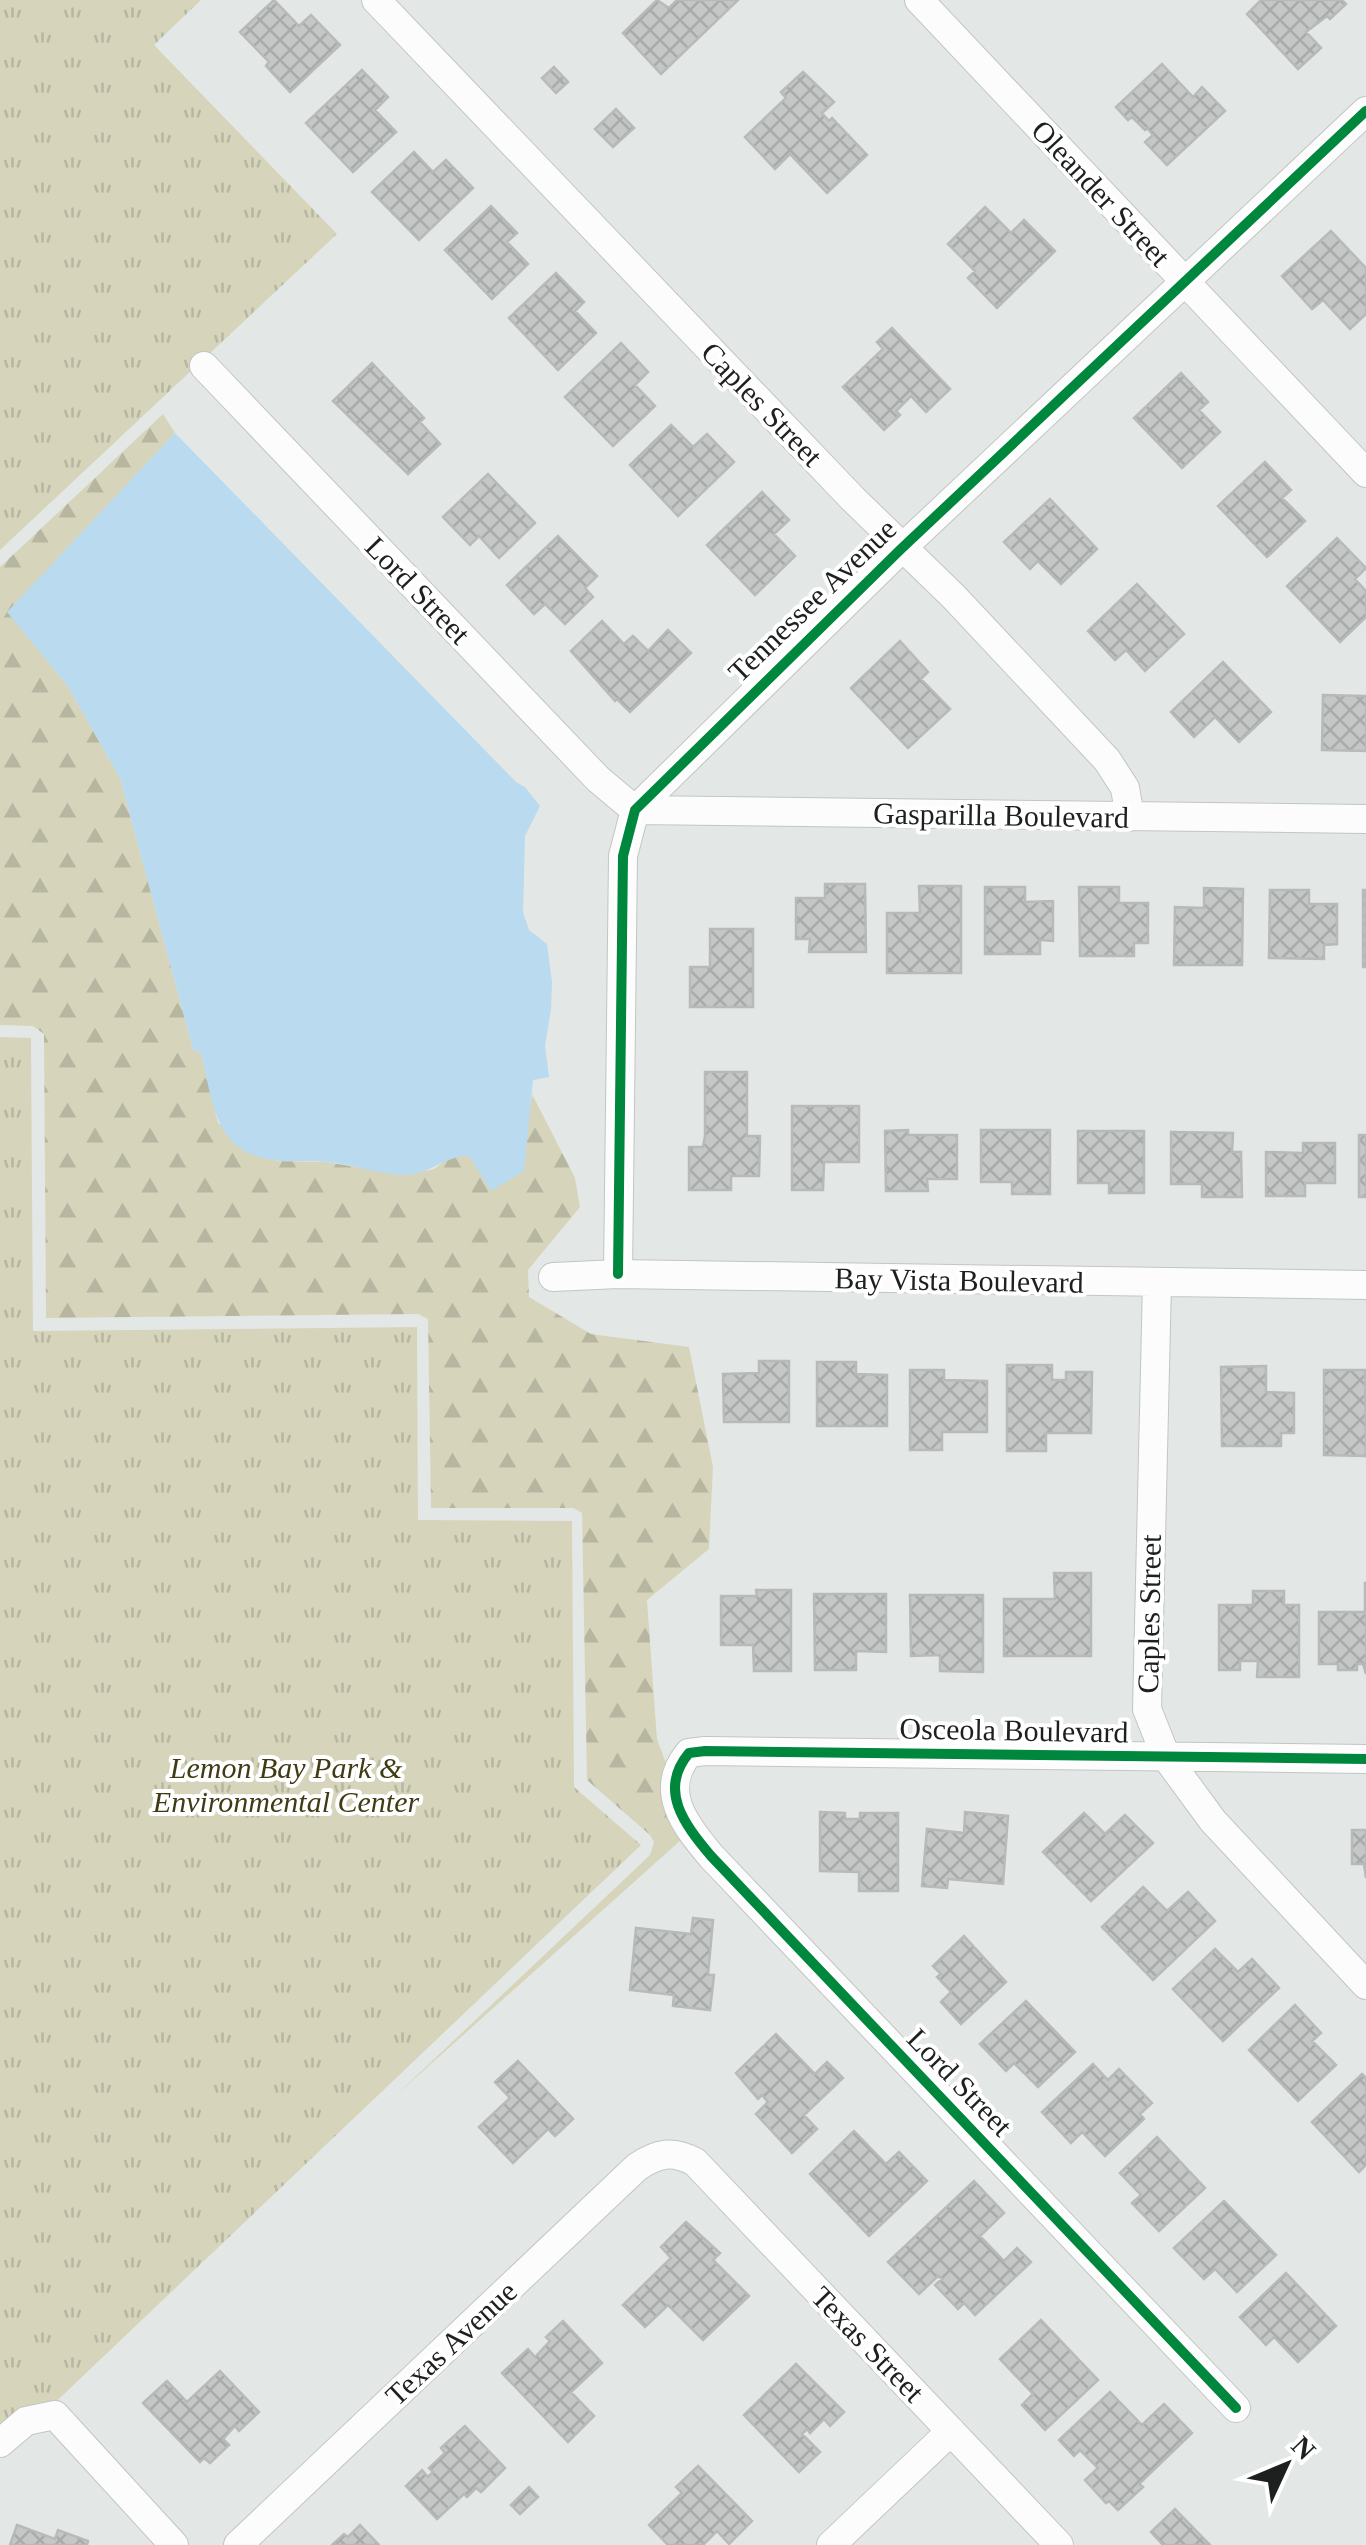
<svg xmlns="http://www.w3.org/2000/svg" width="1366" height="2545" font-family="'Times New Roman',serif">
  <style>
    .grass { fill: url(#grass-tufts) }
    .forest { fill: url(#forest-firs) }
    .water { fill: #b9daef }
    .building { fill: url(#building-cross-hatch); stroke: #b7bab8; stroke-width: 2.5 }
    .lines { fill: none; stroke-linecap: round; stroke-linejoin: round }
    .minor-casing { stroke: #c2c5c4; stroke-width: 30 }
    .minor { stroke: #fbfcfb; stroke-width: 28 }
    .cycleway-casing { stroke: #fff; stroke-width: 16 }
    .cycleway { stroke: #00873e; stroke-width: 10 }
    .labels { text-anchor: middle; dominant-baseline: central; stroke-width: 8; stroke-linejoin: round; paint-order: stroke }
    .street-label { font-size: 30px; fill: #1e201f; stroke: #fff }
    .park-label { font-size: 30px; font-style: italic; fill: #413b15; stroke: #fff }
  </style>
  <defs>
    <pattern id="grass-tufts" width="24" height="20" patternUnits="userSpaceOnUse" patternTransform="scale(2.5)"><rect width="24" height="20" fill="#d6d5bc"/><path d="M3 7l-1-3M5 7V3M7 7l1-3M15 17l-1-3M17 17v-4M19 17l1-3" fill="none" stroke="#b7b7a1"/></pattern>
    <pattern id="forest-firs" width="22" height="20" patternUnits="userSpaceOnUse" patternTransform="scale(2.5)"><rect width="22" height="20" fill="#d6d5bc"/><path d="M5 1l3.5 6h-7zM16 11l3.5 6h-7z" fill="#b7b7a1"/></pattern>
    <pattern id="building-cross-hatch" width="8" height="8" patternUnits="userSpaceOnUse" patternTransform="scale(2.5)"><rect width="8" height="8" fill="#c4c7c6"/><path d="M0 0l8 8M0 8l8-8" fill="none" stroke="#a8abaa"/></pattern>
  </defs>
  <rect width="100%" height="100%" fill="#e3e8e6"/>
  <path class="grass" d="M0 0H201L154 45 337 234 0 550Z
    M0 1037 31 1038 33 1331 417 1327 418 1520 572 1521 574 1787 641 1845 0 2455Z"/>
  <path class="forest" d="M163 414 175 433 8 612 67 685 120 778 193 1049 201 1053 218 1123 277 1161 326 1162 405 1175 434 1169 451 1156H469L475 1163 526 1136 532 1094 575 1178 580 1207 528 1270 529 1297 591 1334 689 1347 713 1467 709 1549 647 1600 657 1739 691 1831 394 2097 650 1855 654 1842 650 1835 587 1780 582 1513 573 1508H431L428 1319 418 1314 46 1318 44 1034 33 1026 0 1025V567Z"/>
  <path class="water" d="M175 433 516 782 525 787 540 806 525 836 523 912 529 930 547 944 552 982 551 1009 545 1046 549 1077 533 1080 524 1171 491 1191 469 1156C443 1156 430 1175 404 1175 378 1174 352 1164 327 1162 311 1160 295 1162 280 1161 214 1155 214 1106 201 1053L193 1049 120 778 67 685 7 612Z"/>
  <path class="building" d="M274 0 299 26 311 15 340 45 290 92 266 66 269 62 240 32Z
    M657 0 669 8 677 0H738L661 74 623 33Z
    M1261 0H1342L1346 4 1330 19 1327 16 1306 32 1321 48 1298 69 1247 14Z
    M1162 64 1193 97 1202 87 1225 111 1167 165 1145 142 1153 135 1147 128 1145 130 1132 117 1128 120 1116 107Z
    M554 67 568 82 556 93 542 78Z
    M362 70 388 97 375 110 396 132 353 172 306 123Z
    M803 72 834 102 822 113 829 121 832 118 867 155 827 193 790 154 775 169 745 137 786 98 781 92Z
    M616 109 634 128 613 147 595 129Z
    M414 152 433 172 446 160 473 188 419 240 372 192Z
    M491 206 517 233 507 242 528 264 492 299 445 250Z
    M985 207 1011 233 1024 220 1055 251 997 308 968 278 975 271 948 244Z
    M1331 231 1366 268V314L1350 329 1323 300 1312 309 1282 276Z
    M556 273 584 302 575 311 596 333 558 370 509 318Z
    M892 328 950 389 926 412 911 396 896 411 900 415 884 430 843 387 883 349 877 342Z
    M621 343 648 372 635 385 655 406 613 446 565 397Z
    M372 363 424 418 420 422 440 444 408 474 333 401Z
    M1181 373 1208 402 1199 410 1220 432 1182 468 1134 418Z
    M671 425 693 447 707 434 734 462 678 516 630 465Z
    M1265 462 1291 490 1282 498 1305 521 1267 557 1218 506Z
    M488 474 535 523 499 558 479 536 470 545 443 517Z
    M762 492 789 520 774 534 795 556 755 595 707 545Z
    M1050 499 1097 549 1061 584 1038 561 1030 569 1004 542Z
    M558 536 597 576 585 588 593 597 565 624 545 604 534 614 507 585Z
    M1337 538 1366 568 1355 579 1366 591V617L1340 642 1287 586Z
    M1137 584 1184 634 1145 671 1126 650 1115 660 1088 631Z
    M602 621 624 644 633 636 648 651 668 630 691 653 630 712 617 699 615 701 571 651Z
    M900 641 928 672 921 679 950 709 908 748 851 688Z
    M1223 662 1271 712 1239 742 1215 717 1194 737 1171 712Z
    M1323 695 1366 696V751L1322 750Z
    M825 884H865L866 952H809L810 939H796V898H825Z
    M919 886H961V973H887V913H920Z
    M985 887H1025V902L1053 901V941L1040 940V954H985Z
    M1079 887H1119V903H1148V943H1134V956H1080Z
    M1204 888 1243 889 1242 965H1174L1175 907 1204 908Z
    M1270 890H1309V904H1337V944L1324 945V959L1269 958Z
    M1363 890H1366V967H1363Z
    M710 929H753V1007H690V967H710Z
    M705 1072H747V1136H760L759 1176H731V1190H689V1147H703L705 1136Z
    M792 1106H859V1162H824L823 1190H792Z
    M908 1130V1135H957V1179H927L928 1191H886L885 1131Z
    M981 1130H1050V1194H1012V1182H981Z
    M1078 1131H1144V1193H1109V1183H1078Z
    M1171 1132 1233 1133 1232 1152H1241L1242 1197H1202V1184H1171Z
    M1359 1135H1366V1197H1359Z
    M1303 1143H1335V1183H1305V1196H1266V1152L1303 1153Z
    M759 1361H789V1422H724L723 1374 759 1373Z
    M817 1362H856V1374L887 1375V1426H817Z
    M1007 1365H1052V1380H1066V1372H1092L1091 1433H1046V1451H1007Z
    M1266 1366V1392L1294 1393V1433H1281V1446H1222L1221 1367Z
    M910 1370H944V1380L987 1381V1432H942V1450H910Z
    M1324 1370H1365L1366 1456 1324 1455Z
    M1054 1573H1091V1656H1004V1599H1055Z
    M1365 1583H1366V1674L1363 1664H1357V1670H1338V1664H1319V1612H1365Z
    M756 1590H791V1671H754L753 1645H721V1596H757Z
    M1253 1591H1284V1605H1299V1677H1257L1258 1661H1240V1670H1219V1605H1253Z
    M814 1594H886V1652L856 1651V1670H815Z
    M910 1595H983V1672L940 1671V1655L911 1656Z
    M820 1812 845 1813V1819H860V1813H898V1891H859V1872L820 1871Z
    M965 1812 1008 1816 1003 1884 948 1879 947 1888 922 1886 927 1829 964 1833Z
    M1084 1813 1105 1834 1125 1815 1153 1843 1091 1901 1043 1852Z
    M1352 1830H1366V1878L1364 1864H1352Z
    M1143 1887 1167 1911 1188 1892 1215 1921 1153 1980 1102 1927Z
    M693 1918 713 1920 708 1975H714L710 2010 673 2006 674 1995 630 1990 636 1928 691 1934Z
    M964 1936 1006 1982 961 2024 941 2002 951 1992 937 1977 941 1974 933 1966Z
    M1215 1949 1238 1972 1252 1959 1279 1988 1223 2041 1173 1989Z
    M1026 2001 1075 2052 1038 2087 1014 2063 1006 2071 980 2044Z
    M1295 2005 1321 2033 1312 2041 1336 2065 1298 2101 1249 2050Z
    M776 2034 815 2074 827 2062 843 2078 804 2115 817 2129 792 2153 756 2114 768 2102 762 2095 758 2099 736 2073Z
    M518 2061 573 2119 555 2136 548 2129 513 2163 479 2127 510 2098 495 2082Z
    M1093 2064 1108 2080 1119 2069 1152 2103 1140 2114 1144 2119 1105 2156 1082 2132 1071 2143 1042 2112Z
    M1362 2074 1366 2078V2165L1359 2172 1312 2122Z
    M854 2131 886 2164 899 2152 927 2181 869 2236 810 2174Z
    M1157 2137 1205 2188 1159 2231 1132 2203 1141 2195 1120 2173Z
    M974 2181 1004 2213 980 2236 1004 2261 1017 2248 1031 2262 975 2315 964 2303 958 2309 935 2285 942 2279 938 2276 919 2294 888 2262Z
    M1224 2201 1276 2255 1237 2292 1215 2269 1204 2279 1174 2248Z
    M686 2222 720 2253 713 2260 749 2296 703 2340 668 2305 645 2327 623 2305 671 2258 661 2247Z
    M1286 2273 1336 2326 1298 2362 1274 2337 1266 2345 1240 2317Z
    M1041 2320 1098 2380 1045 2430 1022 2405 1033 2394 1000 2359Z
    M563 2321 602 2363 571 2392 594 2416 568 2442 502 2373 528 2349 535 2357 550 2341 546 2337Z
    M796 2364 844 2412 830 2426 824 2419 810 2433 807 2429 802 2434 820 2452 799 2472 744 2415Z
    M220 2371 259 2412 239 2431 235 2426 223 2439 229 2445 210 2463 204 2458 200 2462 143 2403 167 2381 187 2402Z
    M1110 2392 1142 2425 1164 2404 1192 2433 1139 2484 1143 2487 1118 2510 1109 2501 1106 2503 1085 2480 1098 2468 1080 2450 1074 2456 1059 2440Z
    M465 2426 505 2468 481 2492 476 2488 467 2497 464 2494 437 2519 406 2486 422 2470 428 2477 433 2472 429 2468 445 2453 441 2448Z
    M698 2466 752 2521 729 2544 717 2531 703 2545H668L649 2525 682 2493 676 2487Z
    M529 2487 538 2497 520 2514 511 2505Z
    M1175 2509 1210 2545H1163L1151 2532Z
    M17 2525 55 2539 58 2530 88 2541 87 2545H10Z
    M360 2525 379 2545H332L344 2534 348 2537Z"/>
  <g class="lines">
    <g class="minor-casing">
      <path id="minor" d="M376 0 853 499 954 597 1107 760 1125 788 1130 817
        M919 0 1366 473
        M204 366 598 779 635 810 1366 819
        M618 1274 623 856 635 810 901 549 1366 111
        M553 1277 618 1274 1366 1285
        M1157 1283 1147 1709 1166 1757 1213 1821 1366 1985
        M1236 2408 711 1856C684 1824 658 1790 689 1753L705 1751 1366 1759
        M0 2443 26 2421 55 2415 174 2545
        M238 2545 637 2167C658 2153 672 2150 695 2162L1059 2545
        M831 2545 951 2431"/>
    </g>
    <use href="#minor" class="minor"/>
    <g class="cycleway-casing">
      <path id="cycleway" d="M618 1274 623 856 635 810 901 549 1366 111
        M1236 2408 711 1856C684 1824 658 1790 689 1753L705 1751 1366 1759"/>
    </g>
    <use href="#cycleway" class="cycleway"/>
  </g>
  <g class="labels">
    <g class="street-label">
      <text transform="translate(1101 193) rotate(47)">Oleander Street</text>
      <text transform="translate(762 404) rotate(46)">Caples Street</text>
      <text transform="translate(418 590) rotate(46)">Lord Street</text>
      <text transform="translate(812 600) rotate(-44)">Tennessee Avenue</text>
      <text transform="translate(1001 815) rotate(1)">Gasparilla Boulevard</text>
      <text transform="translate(959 1280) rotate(1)">Bay Vista Boulevard</text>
      <text transform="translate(1149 1614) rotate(-89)">Caples Street</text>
      <text transform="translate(1014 1730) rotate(1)">Osceola Boulevard</text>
      <text transform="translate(960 2082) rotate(46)">Lord Street</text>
      <text transform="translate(451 2343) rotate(-43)">Texas Avenue</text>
      <text transform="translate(868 2344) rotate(46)">Texas Street</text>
    </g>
    <g class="park-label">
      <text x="286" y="1767">Lemon Bay Park &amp;<tspan x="286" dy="34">Environmental Center</tspan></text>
    </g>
  </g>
  <g transform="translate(1286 2465) rotate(46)" stroke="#ffffff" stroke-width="8" paint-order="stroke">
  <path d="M0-8L18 38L0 25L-18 38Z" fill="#1e201f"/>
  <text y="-15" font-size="28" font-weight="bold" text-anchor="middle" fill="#1e201f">N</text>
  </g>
</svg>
